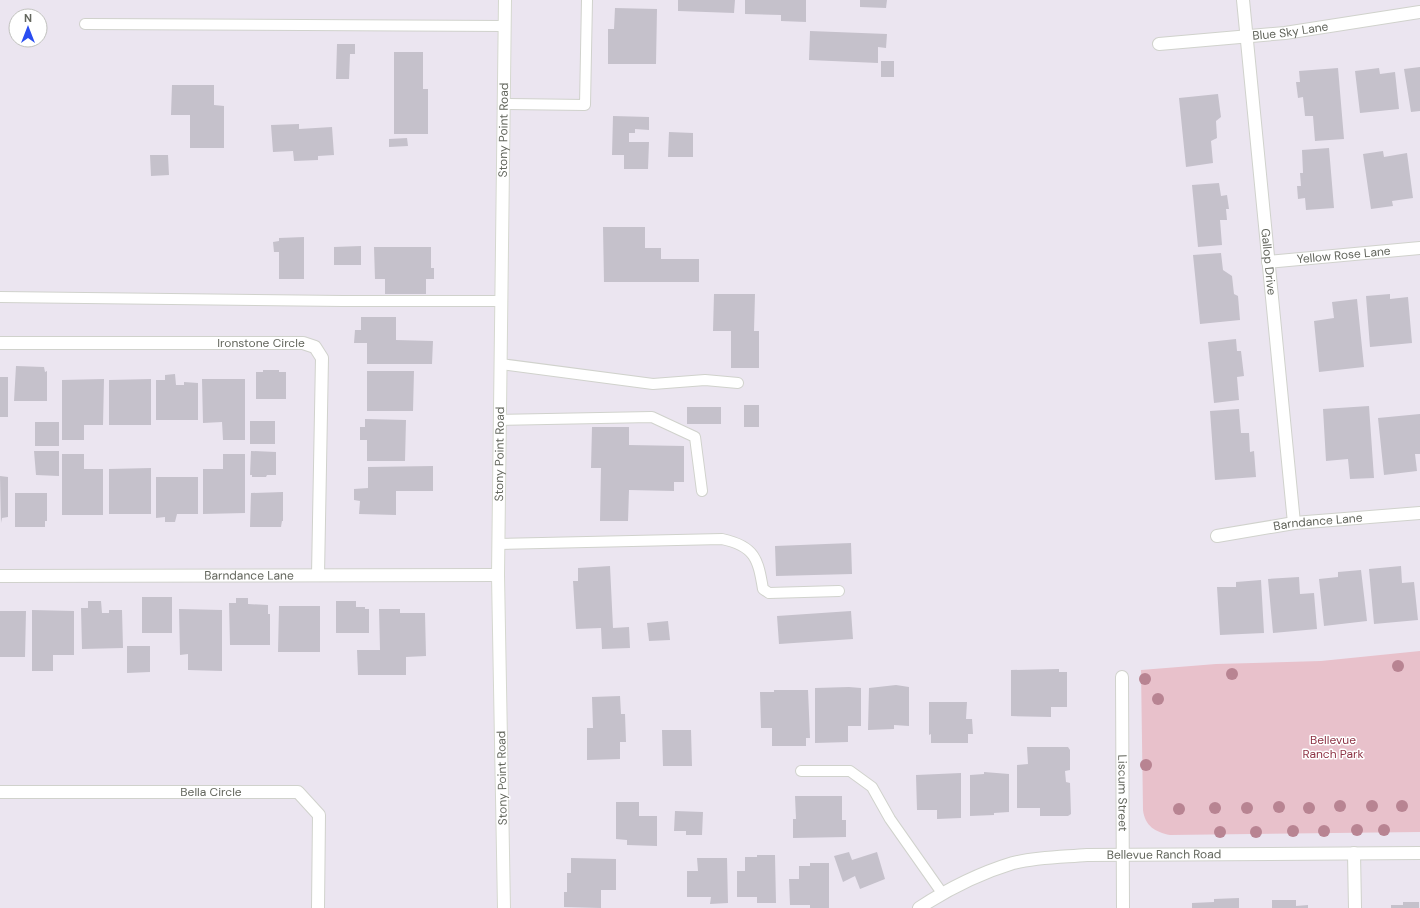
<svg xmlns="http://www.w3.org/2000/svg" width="1420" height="908" font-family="'DM Sans',sans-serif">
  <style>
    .green { fill: #e8c1cb }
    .building { fill: #c5c1cb }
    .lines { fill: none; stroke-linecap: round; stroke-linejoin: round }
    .service-casing { stroke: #d0d2cc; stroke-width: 12 }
    .minor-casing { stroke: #d0d2cc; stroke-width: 14 }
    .secondary-casing { stroke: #d5d8cf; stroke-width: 14 }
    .service { stroke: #fff; stroke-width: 10 }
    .minor { stroke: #fff; stroke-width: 12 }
    .secondary { stroke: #fff; stroke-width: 12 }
    .tree { fill: #b88492 }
    .labels { text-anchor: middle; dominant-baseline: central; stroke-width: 3; stroke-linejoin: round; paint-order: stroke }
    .street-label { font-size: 12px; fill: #63665d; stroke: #fff }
    .park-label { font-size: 12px; fill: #8e3446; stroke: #fff }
  </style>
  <rect width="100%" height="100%" fill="#ebe5f0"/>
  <path class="green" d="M1420 651V832L1170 835C1155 832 1145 826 1143 810L1141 670 1216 664 1321 661Z"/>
  <path class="building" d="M678 0H735L734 13 678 11Z
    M745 0H806V22L781 21V15L745 14Z
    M860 0H887L886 8 860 7Z
    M615 8 657 9 656 64H608V29H614Z
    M810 31 887 34 886 48 878 47V63L809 60Z
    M337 44H355V54H350L349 79H336Z
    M394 52H423V89H428V134H394Z
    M881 61H894V77H881Z
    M1420 67V111L1411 112 1404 69Z
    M1338 68 1344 139 1315 141 1313 116H1305L1303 97 1298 98 1296 82H1300L1299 71Z
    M1379 68 1380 74 1395 72 1399 109 1360 113 1355 71Z
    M172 85H214V105L224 106V148H190V115H171Z
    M1218 94 1221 117 1216 121 1217 138 1211 141 1213 163 1186 167 1179 98Z
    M613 116 649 117V130L635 129V133H629V142H649L648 169H624V155H612Z
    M299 124V129L332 127 334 155 318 156V160L294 161 293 151 273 152 271 125Z
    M669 132 693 133V157H668Z
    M407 138 408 146 389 147V139Z
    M1329 148 1334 208 1306 210 1305 198 1298 199 1297 186H1301L1300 173H1303L1302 150Z
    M1383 151 1384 157 1407 153 1413 198 1392 201 1393 206 1371 209 1363 154Z
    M150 155H168L169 175 151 176Z
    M1219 183 1221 196 1227 195 1229 209H1226L1227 220H1220L1222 245 1198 247 1192 185Z
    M603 227H645V248H661V259H699V282H604Z
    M304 237V279H279V252H274L273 242 279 241V238Z
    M361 246V265H334V247Z
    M374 247H431V268H434V279H426V294H385V279H375Z
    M1221 253 1223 270 1232 276 1234 294 1238 296 1240 320 1200 324 1193 255Z
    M714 294H755L754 331H759V368H731V331H713Z
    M1390 294V299L1408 297 1412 343 1370 347 1366 296Z
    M1357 299 1364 367 1319 372 1314 321 1334 318 1332 302Z
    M361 317H396V340L433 341 432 364H367V343H354L355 330H361Z
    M1236 339 1237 351H1241L1244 376 1237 377 1239 400 1214 403 1208 342Z
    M16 366 44 367 45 372 47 371V401H14Z
    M263 370H279V372H286V399H256V372H263Z
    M367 371H414L413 411H367Z
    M175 374 176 385H184V382L198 383V420H156V380H165V375Z
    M0 377H8V417H0Z
    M104 379 103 425H84V440H62V380Z
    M151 379V425H109V380Z
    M202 379H245V440H223L222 422 203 423Z
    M744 405H759V427H744Z
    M1369 406 1374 478 1350 479 1348 459 1326 461 1323 409Z
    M687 407H721V424H687Z
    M1239 409 1241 433H1249L1250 452 1254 451 1256 477 1215 480 1210 411Z
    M1420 414V454H1415L1417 471 1384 475 1378 418Z
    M365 419 406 420 405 461H367V440H360V427H365Z
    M250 421H275V444H250Z
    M35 422H59V446H35Z
    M592 427H629V445L684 446V482H674V491L629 490 628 521H600L601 468H591Z
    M34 451H59V476L36 475Z
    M251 451 276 452V475H267L266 477H252V475H250Z
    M62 454H84V469H103V515H62Z
    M223 454H245V513L203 514V469H223Z
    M433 466V491H396V515L359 514 360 501 354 500V489L368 488V467Z
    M151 468V514H109V469Z
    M0 476 8 477V517L2 518 1 523Z
    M156 477H198V514H177L175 522H165V517L156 518Z
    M283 492V521H282L281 527H250L251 493Z
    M15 493H47V521H45V527H15Z
    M851 543 852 574 776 576 775 546Z
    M610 566 613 628 629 627 630 648 602 649 601 628 576 629 573 581H578V568Z
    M1401 566 1402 583 1414 582 1418 620 1374 624 1369 569Z
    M1361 570 1367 621 1324 626 1319 579 1338 577V572Z
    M1299 577 1300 594 1314 593 1317 629 1273 633 1268 579Z
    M1261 580 1264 633 1220 635 1217 587H1236V582Z
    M142 597H172V633H142Z
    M236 598H248V604L268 605V614H270V645H230L229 603H236Z
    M88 601H101L102 613H109V610H122L123 648 82 649 81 608H88Z
    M336 601H356V607H365V609H369V633H336Z
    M279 606H320V652H278Z
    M179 609 222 610V671L188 670V654L180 655Z
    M379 609H400V613H425L426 656 406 657V675H358L357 650H380Z
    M32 610 74 611V655H53V671H32Z
    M0 611H26L25 657H0Z
    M851 611 853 639 779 644 777 616Z
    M668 621 670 640 649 641 647 623Z
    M127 646H150V672L127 673Z
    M1059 669V672H1067V707H1051V717L1011 716V670Z
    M896 685 909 687V726L894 725V729L868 730 869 688Z
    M849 687 861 688V726H848V742L815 743V688Z
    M774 690H808L810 738H806V746H772V728H761L760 692H774Z
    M620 696 621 714H625L626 742H620V759L587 760V728H593L592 697Z
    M929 702H967L966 719H972L973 734H968V743H931V734L929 735Z
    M662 730H691L692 766H663Z
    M1027 747H1068L1070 750V770L1065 771 1066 782 1070 783 1071 814 1068 816H1040V808H1017V765L1028 764Z
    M984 772 1009 774V812L994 813V815L970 816V775L984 774Z
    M961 773V818L937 819V810H917L916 775Z
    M795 796H842V820H846V837L793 838V819H796Z
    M616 802H639V816H657V846L627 845V840L616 839Z
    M675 811 703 812 702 835H686V831H674Z
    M849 852 852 860 877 852 885 879 860 889 855 876 843 882 834 856Z
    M757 855H775L776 903H757V897H737V871H745V857H757Z
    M571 858 616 859V890H601V908L564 907V892H567V873H571Z
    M697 858H727L728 903 710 904 711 897H687V871H698Z
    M810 863H829V908H810V905H790L789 879H799V866H810Z
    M1239 898V908H1192V903L1214 902V899Z
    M1272 900H1296V906L1308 905V908H1272Z
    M1403 902H1419V908H1391V905H1403Z"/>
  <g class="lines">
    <g class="service-casing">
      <path id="service" d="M85 24 504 26
        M504 104 585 105 587 0
        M0 297 343 301H501
        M501 364 653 384 705 380 738 383
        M500 420 652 417 695 437 702 491
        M498 544 722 539C755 546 758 559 763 589L769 593 839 591
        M801 771H850L872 787 890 819 942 893"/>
    </g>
    <g class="minor-casing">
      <g id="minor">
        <path id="s1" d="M1243 0 1294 523"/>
        <path id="s2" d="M1159 44 1285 33 1420 12"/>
        <path id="s3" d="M1268 262 1420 248"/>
        <path id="s4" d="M0 343H303L315 347 322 358 318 575"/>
        <path id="s5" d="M1217 536 1294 523 1420 513"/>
        <path id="s6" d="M0 576 498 575"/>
        <path id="s7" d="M1122 677 1123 908"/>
        <path id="s8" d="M0 792H298L319 815 318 908"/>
        <path d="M1354 853 1355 908"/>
        <path id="s9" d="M919 908C948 889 980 873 1013 863 1037 857 1063 857 1087 855L1420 853"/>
      </g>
    </g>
    <g class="secondary-casing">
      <g id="secondary">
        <path id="s10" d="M504 908 498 575 505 0"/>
      </g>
    </g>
    <use href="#service" class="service"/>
    <use href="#minor" class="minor"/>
    <use href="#secondary" class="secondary"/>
  </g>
  <g class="tree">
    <circle cx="1398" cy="666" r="6"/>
    <circle cx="1232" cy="674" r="6"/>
    <circle cx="1145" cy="679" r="6"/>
    <circle cx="1158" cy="699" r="6"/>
    <circle cx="1146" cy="765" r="6"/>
    <circle cx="1340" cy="806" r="6"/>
    <circle cx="1372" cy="806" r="6"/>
    <circle cx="1402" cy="806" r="6"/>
    <circle cx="1279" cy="807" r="6"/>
    <circle cx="1215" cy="808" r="6"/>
    <circle cx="1247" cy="808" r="6"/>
    <circle cx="1309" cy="808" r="6"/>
    <circle cx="1179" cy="809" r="6"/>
    <circle cx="1357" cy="830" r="6"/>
    <circle cx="1384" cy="830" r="6"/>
    <circle cx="1293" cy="831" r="6"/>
    <circle cx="1324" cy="831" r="6"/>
    <circle cx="1220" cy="832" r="6"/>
    <circle cx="1256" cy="832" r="6"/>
  </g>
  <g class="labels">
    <g class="street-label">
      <text stroke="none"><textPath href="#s2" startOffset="132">Blue Sky Lane</textPath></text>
      <text stroke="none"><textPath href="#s10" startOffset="778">Stony Point Road</textPath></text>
      <text stroke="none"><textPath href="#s3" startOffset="76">Yellow Rose Lane</textPath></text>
      <text stroke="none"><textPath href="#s1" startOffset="263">Gallop Drive</textPath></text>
      <text stroke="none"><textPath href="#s4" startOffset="261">Ironstone Circle</textPath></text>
      <text stroke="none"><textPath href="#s10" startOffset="454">Stony Point Road</textPath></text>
      <text stroke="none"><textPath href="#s5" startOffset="102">Barndance Lane</textPath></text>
      <text stroke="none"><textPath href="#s6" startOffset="249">Barndance Lane</textPath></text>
      <text transform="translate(502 778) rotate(-91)">Stony Point Road</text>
      <text stroke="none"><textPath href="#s8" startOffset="211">Bella Circle</textPath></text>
      <text stroke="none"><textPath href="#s7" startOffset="116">Liscum Street</textPath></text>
      <text stroke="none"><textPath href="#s9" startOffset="256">Bellevue Ranch Road</textPath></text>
    </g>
    <g class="park-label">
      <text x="1333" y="740">Bellevue<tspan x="1333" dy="14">Ranch Park</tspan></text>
    </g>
  </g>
  <g transform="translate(28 28)"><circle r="19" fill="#ffffff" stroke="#c1c2be"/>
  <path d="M0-3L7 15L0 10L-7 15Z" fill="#2a4df1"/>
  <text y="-6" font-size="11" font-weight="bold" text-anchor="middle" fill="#63665d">N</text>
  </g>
</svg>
